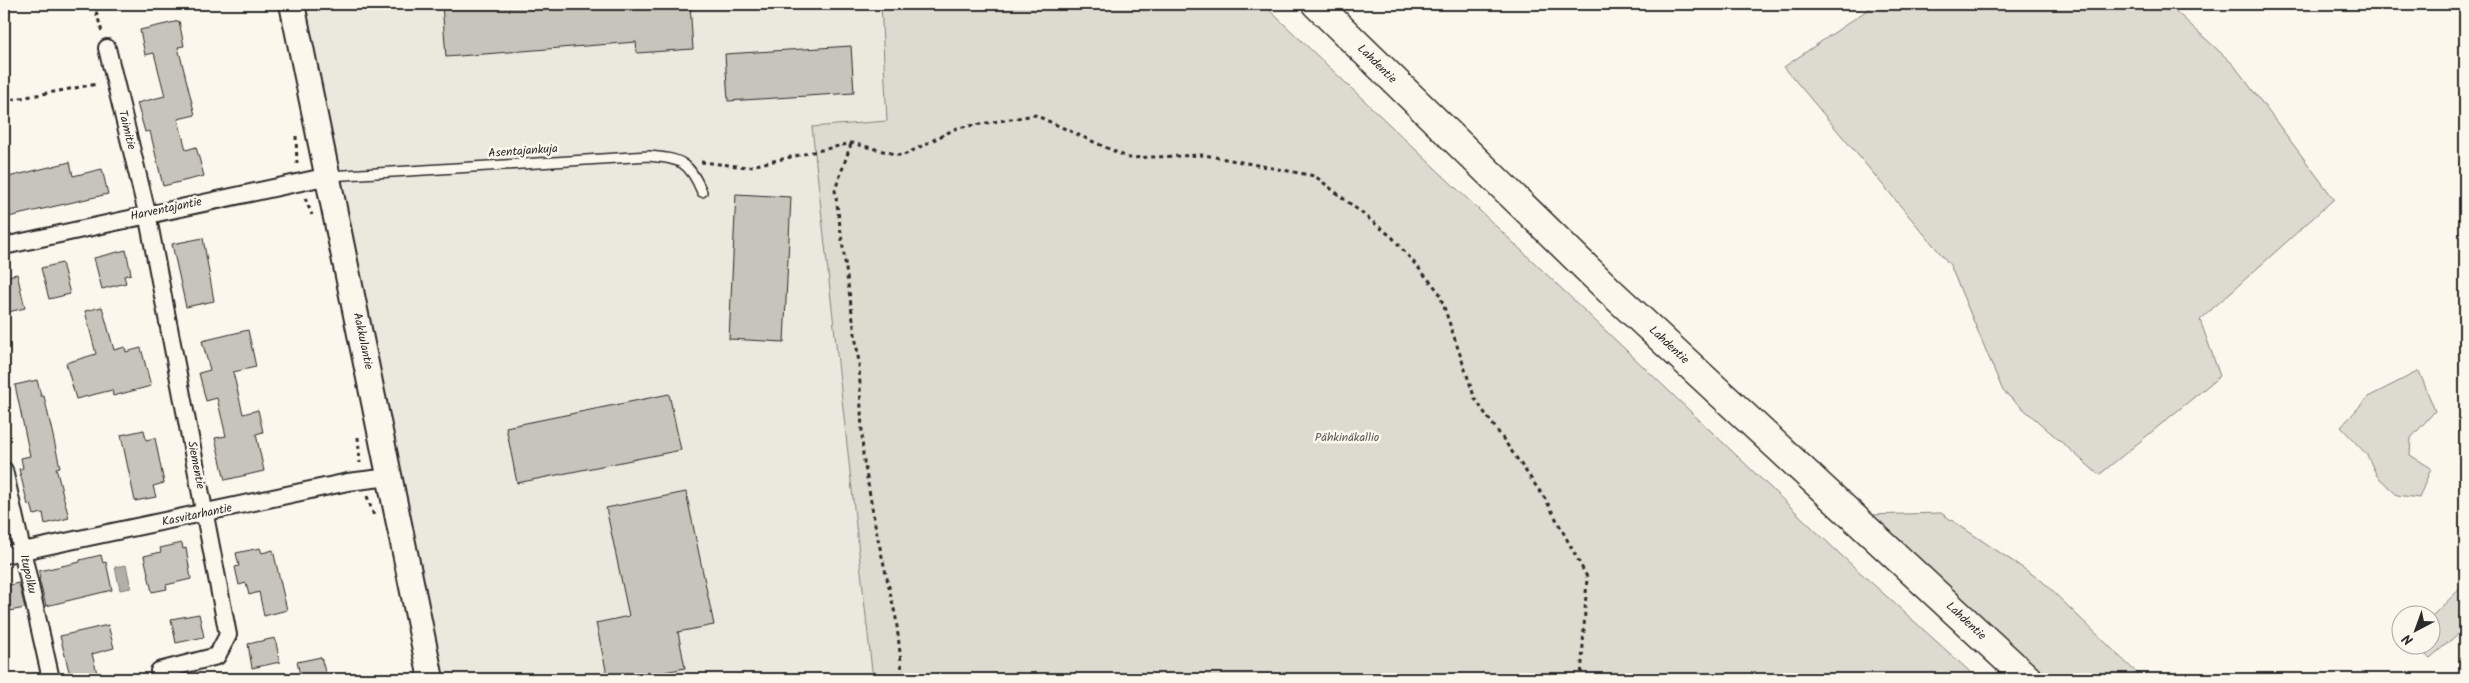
<svg xmlns="http://www.w3.org/2000/svg" width="2469" height="683" font-family="Kalam,sans-serif">
  <style>
    .built { fill: #ebe8de }
    .green { fill: #dddad0; stroke: #84827e }
    .water { fill: #b1afa7; stroke: #7b7a75 }
    .building { fill: #c7c4bc; stroke: #2b2b2b }
    .lines { fill: none; stroke-linecap: round; stroke-linejoin: round }
    .lane-casing { stroke: #2b2b2b; stroke-width: 12 }
    .street-casing { stroke: #2b2b2b; stroke-width: 20 }
    .secondary-casing { stroke: #2b2b2b; stroke-width: 28 }
    .highway-casing { stroke: #2b2b2b; stroke-width: 31 }
    .path { stroke: #2b2b2b; stroke-width: 3; stroke-dasharray: 4 4; stroke-linecap: butt }
    .lane { stroke: #fbf7ec; stroke-width: 9 }
    .street { stroke: #fbf7ec; stroke-width: 16 }
    .secondary { stroke: #fbf7ec; stroke-width: 24 }
    .highway { stroke: #fbf7ec; stroke-width: 28 }
    .labels { text-anchor: middle; dominant-baseline: central; stroke-width: 5; stroke-linejoin: round; paint-order: stroke }
    .street-label { font-size: 12px; fill: #2b2b2b; stroke: #fbf7ec }
    .park-label { font-size: 12px; fill: #585754; stroke: #fbf7ec }
  </style>
  <rect width="100%" height="100%" fill="#fbf7ec"/>
  <filter id="ink" filterUnits="userSpaceOnUse"><feTurbulence type="fractalNoise" baseFrequency=".02" numOctaves="2"/><feDisplacementMap in="SourceGraphic" scale="10" xChannelSelector="R" yChannelSelector="G"/><feConvolveMatrix kernelMatrix="1 2 1 2 8 2 1 2 1" color-interpolation-filters="sRGB"/></filter>
  <g filter="url(#ink)">
    <path class="built" d="M292 4H881L888 121 812 128 872 671 879 679H431Z"/>
    <path class="green" d="M881 4H1263L1842 556 1978 679H1734L1725 672 1719 679H879L872 671 812 127 887 121Z
      M1876 4H2168L2233 64 2334 199 2200 320 2220 376 2099 475 2003 391 1950 265 1784 67Z
      M2419 371 2435 411 2411 438 2410 455 2431 468 2419 498 2397 495 2377 476 2367 455 2341 427 2368 397Z
      M1941 513 2042 581 2143 679H2048L1867 515Z
      M2465 584V628L2430 658 2412 646H2432V616Z"/>
    <path class="water" d="M126 565 131 588 120 590 115 567Z"/>
    <path class="building" d="M442 4H690L693 49 637 53 636 42 446 57Z
      M179 21 184 46 178 47 195 115 178 119 186 150 196 147 204 176 163 186 150 131 145 132 137 103 165 96 154 53 145 55 140 30Z
      M851 46 854 93 728 101 725 54Z
      M70 162 73 176 102 169 108 194 4 218V178Z
      M736 194 791 197 784 342 729 339Z
      M203 238 214 301 186 307 172 244Z
      M126 250 131 274 124 276 126 283 102 289 94 258Z
      M62 263 70 294 49 299 41 268Z
      M17 274 25 308 4 313V277Z
      M102 307 114 350 125 347 126 352 141 348 151 386 113 396 112 390 76 399 66 363 96 354 85 311Z
      M248 330 256 367 233 372 243 414 258 410 263 432 256 434 264 471 225 480 215 438 226 436 217 398 206 401 199 373 210 370 202 341Z
      M37 380 41 396H44L60 467 56 468 69 518 45 524 43 513 34 515 31 504 28 505 19 469 23 468 21 458 30 456 15 385Z
      M669 394 681 450 517 483 506 427Z
      M144 430 146 440 155 438 164 483 153 486 156 497 135 501 121 435Z
      M686 492 714 625 678 632 685 668 630 679H608L596 623 629 616 606 508Z
      M182 543 183 549 186 548 191 579 166 585 167 589 152 592 144 556 161 552 160 548Z
      M260 548 262 553 273 550 287 610 264 616 259 592 249 595 246 583 239 585 235 567 239 566 236 553Z
      M101 555 103 563 106 562 112 590 46 606 39 579 40 578 39 571 80 562V560Z
      M19 583 25 608 4 612V586Z
      M199 614 204 637 176 643 171 619Z
      M108 625 114 648 92 654 97 673 71 679 60 636Z
      M275 638 280 662 252 668 248 644Z
      M321 657 327 679H301L297 662Z"/>
    <g class="lines">
      <g class="lane-casing">
        <path id="lane" d="M329 176 649 156C681 159 689 161 702 192"/>
      </g>
      <g class="street-casing">
        <path id="street" d="M107 48 147 213 228 635 217 656 159 671
          M4 246 329 176
          M4 470 51 679
          M4 555 348 482 390 477"/>
      </g>
      <g class="secondary-casing">
        <path id="secondary" d="M292 4 431 679"/>
      </g>
      <g class="highway-casing">
        <path id="highway" d="M1316 4 1611 292 2028 679"/>
      </g>
      <path class="path" d="M94 4 102 32
        M4 101 97 84
        M296 136 297 165
        M851 144 835 190 859 363 863 455 876 530 896 618 903 679
        M701 162 747 167 852 143 902 156 957 128 1035 115 1129 158 1204 155 1315 176 1392 237 1439 292 1475 399 1546 500 1587 577 1581 679
        M305 198 312 215
        M358 437 360 463
        M367 496 374 516"/>
      <use href="#lane" class="lane"/>
      <use href="#street" class="street"/>
      <use href="#secondary" class="secondary"/>
      <use href="#highway" class="highway"/>
    </g>
  </g>
  <g class="labels">
    <g class="street-label">
      <text transform="translate(1377 64) rotate(45)">Lahdentie</text>
      <text transform="translate(127 130) rotate(76)">Taimitie</text>
      <text transform="translate(523 151) rotate(-4)">Asentajankuja</text>
      <text transform="translate(166 209) rotate(-12)">Harventajantie</text>
      <text transform="translate(363 341) rotate(78)">Aakkulantie</text>
      <text transform="translate(1669 345) rotate(43)">Lahdentie</text>
      <text transform="translate(196 465) rotate(79)">Siementie</text>
      <text transform="translate(197 515) rotate(-12)">Kasvitarhantie</text>
      <text transform="translate(28 574) rotate(77)">Itupolku</text>
      <text transform="translate(1966 621) rotate(43)">Lahdentie</text>
    </g>
    <g class="park-label">
      <text x="1347" y="437">Pähkinäkallio</text>
    </g>
  </g>
  <rect width="2469" height="683" fill="none" stroke="#fbf7ec" stroke-width="20"/>
  <rect x="10" y="10" width="2449" height="663" fill="none" stroke="#2b2b2b" stroke-width="2" filter="url(#ink)"/>
  <g transform="translate(2416 630) rotate(221)"><circle r="24" fill="#fbf7ec" stroke="#a8a59f"/>
  <path d="M0-4L9 19L0 12L-9 19Z" fill="#2b2b2b"/>
  <text y="-8" font-size="14" font-weight="bold" text-anchor="middle" fill="#2b2b2b">N</text>
  </g>
</svg>
